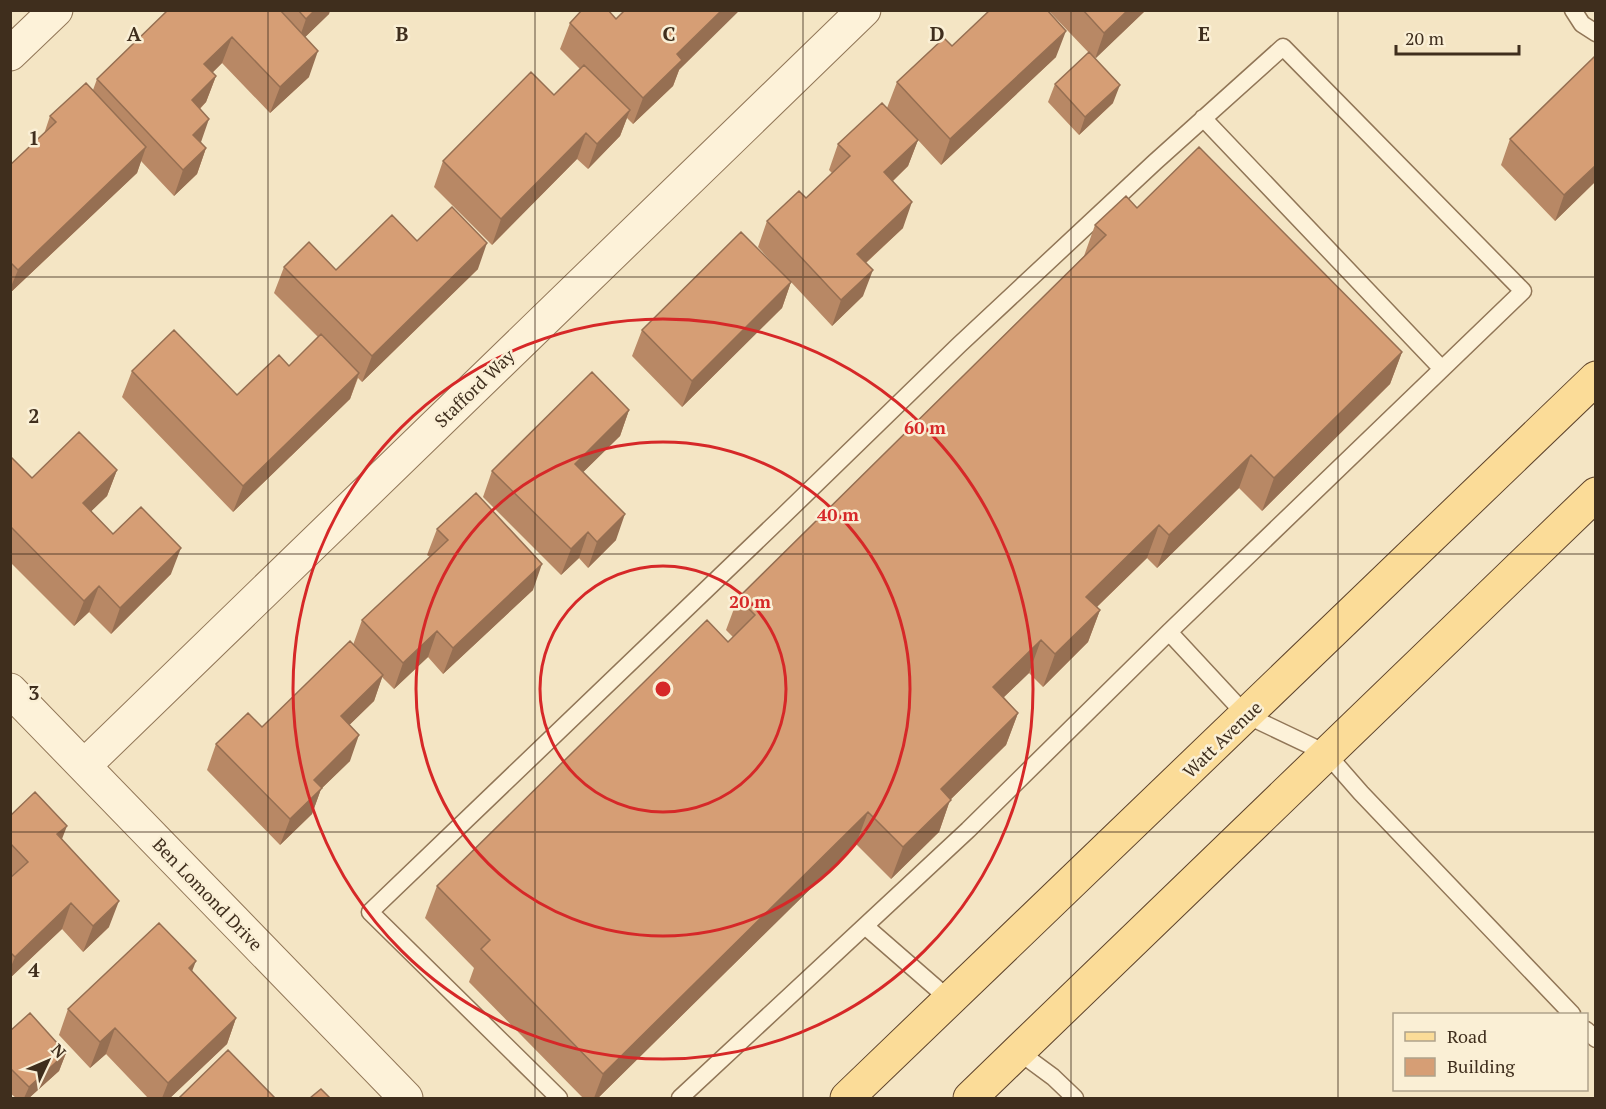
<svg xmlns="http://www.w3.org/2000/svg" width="1606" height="1109" font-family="'PT Serif',serif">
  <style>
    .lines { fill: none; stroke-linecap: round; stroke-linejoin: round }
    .service-casing { stroke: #917657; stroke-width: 19 }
    .minor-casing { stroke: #917657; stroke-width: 35 }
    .primary-casing { stroke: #5f442c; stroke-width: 35 }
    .service { stroke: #fdf2d9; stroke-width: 16 }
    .minor { stroke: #fdf2d9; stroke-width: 33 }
    .primary { stroke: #fbdc98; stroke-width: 33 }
    .wall { fill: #b88865 }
    .shaded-wall { fill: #966f52 }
    .building { fill: #d69e75; stroke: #966f52; stroke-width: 1.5 }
    .grid { fill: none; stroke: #3f2e1d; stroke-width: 1.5; stroke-opacity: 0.55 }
    .ring { fill: none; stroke: #d62828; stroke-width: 3 }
    .labels { text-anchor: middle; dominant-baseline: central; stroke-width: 5; stroke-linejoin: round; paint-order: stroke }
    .street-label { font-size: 18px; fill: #3f2e1d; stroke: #faefd5 }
    .grid-label { font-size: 20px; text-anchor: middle; font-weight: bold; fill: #3f2e1d; stroke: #faefd5; stroke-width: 5; stroke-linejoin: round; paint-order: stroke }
    .centre { fill: #d62828; stroke: #faefd5; stroke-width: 3 }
    .ring-label { font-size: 18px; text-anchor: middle; font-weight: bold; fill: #d62828; stroke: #faefd5; stroke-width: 5; stroke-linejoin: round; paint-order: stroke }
  </style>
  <rect width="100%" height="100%" fill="#f4e5c4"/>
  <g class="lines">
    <g class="service-casing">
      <path id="service" d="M1573 10 1582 24 1596 33
        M1203 118 1442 369
        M1169 632 1246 715 1326 753 1361 793 1572 1014
        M865 926 950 1000
        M1586 1030 1596 1039
        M1019 1052 1053 1077 1075 1098
        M559 1098 370 912 783 516 959 345 1155 162 1283 47 1523 291 1169 632 968 830 680 1098"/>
    </g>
    <g class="minor-casing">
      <path id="minor" d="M10 54 56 10
        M10 690 406 1098
        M84 766 864 10"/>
    </g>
    <g class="primary-casing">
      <path id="primary" d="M847 1098 1596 378
        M970 1098 1596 494"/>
    </g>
    <use href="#service" class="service"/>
    <use href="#minor" class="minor"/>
    <use href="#primary" class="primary"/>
  </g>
  <path class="wall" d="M168 10H330L329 14 305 37 309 77 270 113 222 63 212 73 216 76 206 102 200 109 201 142 206 148 197 174 174 196 141 161 137 173 10 293V165L44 134 50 116 93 90 97 79Z
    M1048 10H1146L1095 58 1113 103 1079 135 1048 102 1055 84 1089 53Z
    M616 19 679 70 673 86 633 124 627 118 620 136 588 169 577 159 492 245 434 187 443 161 554 95 580 69 560 49 570 23Z
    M952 46 1056 57 941 165 918 140 908 166 893 181 903 228 866 263 863 296 832 326 791 282 782 308 682 407 632 356 642 330 788 280 758 247 767 221 806 198 832 173 829 170 838 144 887 108 897 82Z
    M1596 59V181L1555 221 1501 165 1510 139Z
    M1137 208 1402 352 1390 384 1262 511 1239 488 1157 568 1147 558 1097 607 1100 610 1088 642 1043 687 1029 673 1004 697 1018 713 1006 745 950 800 939 832 891 879 856 844 598 1098H583L469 982 474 968 425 918 437 886 728 642 733 637 726 630 738 598 1084 256 1095 225Z
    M417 241 478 269 362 382 358 378 350 399 233 512 122 397 132 371 237 395 289 366 318 337 274 293 284 267 336 270Z
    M629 410 620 436 583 472 616 540 588 568 579 558 561 575 483 497 492 471Z
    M10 456 32 478 117 470 107 496 91 511 113 534 171 574 111 634 89 612 74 626 10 562Z
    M437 529 533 590 443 674 428 657 394 689 382 677 374 701 349 725 350 761 321 789 312 814 280 845 207 770 216 744 262 727 353 645 362 620 430 557 427 555Z
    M10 816 62 839 109 927 83 952 62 929 10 978Z
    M192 971 236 1018 227 1044 170 1098H148L106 1054 90 1068 59 1035 68 1009Z
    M10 1031 66 1053 59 1071 29 1098H16L10 1093Z"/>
  <path class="shaded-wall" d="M315 10H330L329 14 297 45 306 19Z
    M722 10H740L679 70 673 86 633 124 643 98 677 54Z
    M1128 10H1146L1095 59 1104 33Z
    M1066 31 1056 57 941 165 950 139Z
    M232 37 222 63 195 90 204 64Z
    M318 51 309 77 270 113 280 87Z
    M216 76 206 102 182 126 192 100Z
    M1120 85 1113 103 1079 135 1085 117Z
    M630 110 620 136 588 169 597 144Z
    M209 119 200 145 193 135Z
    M586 133 577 159 492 245 501 219Z
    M918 140 908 166 875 198 884 172Z
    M146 147 137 173 10 293V289L18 270Z
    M206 148 197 174 174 196 183 170Z
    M1596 165V181L1555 221 1564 195Z
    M912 202 903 228 847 280 857 254Z
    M487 243 478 269 362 382 372 356Z
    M873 270 863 296 832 326 841 300Z
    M791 282 782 308 682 407 692 381Z
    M1402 352 1390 384 1262 511 1274 478Z
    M359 373 350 399 233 512 243 486Z
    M629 410 620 436 565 490 575 464Z
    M1251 455 1239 488 1157 568 1169 535Z
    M117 470 107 496 73 529 83 503Z
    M625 514 616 540 588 568 597 542Z
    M1159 525 1147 558 1074 629 1086 597Z
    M588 532 579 558 561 575 571 549Z
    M181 548 171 574 111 634 120 608Z
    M542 564 533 590 443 674 453 648Z
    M99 586 89 612 74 626 84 601Z
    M1100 610 1088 642 1043 687 1055 654Z
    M437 631 428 657 394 689 403 663Z
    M1041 640 1029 673 981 719 993 687Z
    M383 675 374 701 332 742 341 716Z
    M1018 713 1006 745 950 800 939 832 891 879 903 847 941 789Z
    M359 735 350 761 321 789 312 814 280 845 290 819 314 780Z
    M868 812 856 844 598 1098H594L603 1074Z
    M67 826 57 852V834Z
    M119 901 109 927 83 952 93 926Z
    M71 903 62 929 10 978V969L15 957Z
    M196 961 186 987 189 968Z
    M236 1018 227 1044 170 1098H162L168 1083Z
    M115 1028 106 1054 90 1068 100 1042Z
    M66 1053 59 1071 29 1098H24L29 1087Z"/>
  <path class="building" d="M168 10H280L318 51 280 87 232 37 204 64 216 76 192 100 209 119 193 135 206 148 183 170 97 79Z
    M298 10H315L306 19Z
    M582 10H608L616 19 625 10H722L677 54 682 60 643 98 570 23Z
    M990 10H1047L1066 31 950 139 897 82 944 38 952 46Z
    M1083 10H1128L1104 33Z
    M1089 52 1120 85 1085 117 1055 84Z
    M1594 57 1596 59V165L1564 195 1510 139Z
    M584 65 630 110 597 144 586 133 501 219 443 161 531 72 554 95Z
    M86 83 146 147 18 270 10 262V165L56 122 50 116Z
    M882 103 918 140 884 172 912 202 857 254 873 270 841 300 767 221 799 191 806 198 850 156 838 144Z
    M1199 147 1402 352 1274 478 1251 455 1169 535 1159 525 1086 597 1100 610 1055 654 1041 640 993 687 1018 713 941 789 951 800 903 847 868 812 603 1074 481 949 490 940 437 886 707 620 728 642 755 615 738 598 1106 235 1095 225 1126 196 1137 208Z
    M452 207 487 243 372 356 284 267 309 242 336 270 392 215 417 241Z
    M741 232 791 282 692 381 642 330Z
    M174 330 237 395 279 355 289 366 321 334 359 373 243 486 132 371Z
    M592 372 629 410 575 464 625 514 597 542 588 532 571 549 492 471Z
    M79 432 117 470 83 503 113 534 141 507 181 548 120 608 99 586 84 601 10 526V456L32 478Z
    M476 493 542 564 453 648 437 631 403 663 362 620 448 540 437 529Z
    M350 641 383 675 341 716 359 735 314 780 322 788 290 819 216 744 248 713 262 727Z
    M35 792 67 826 57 834 119 901 93 926 71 903 15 957 10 952V878L28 862 10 843V816Z
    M159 923 196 961 189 968 236 1018 168 1083 115 1028 100 1042 68 1009Z
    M30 1013 66 1053 29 1087 10 1068V1031Z
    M228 1050 275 1098H179Z
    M321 1089 330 1098H310Z"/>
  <path class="grid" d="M268 10V1098M535 10V1098M803 10V1098M1071 10V1098M1338 10V1098M10 277H1596M10 554H1596M10 832H1596"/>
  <g class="ring">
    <circle cx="663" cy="689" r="123"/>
    <circle cx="663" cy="689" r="247"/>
    <circle cx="663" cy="689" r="370"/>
  </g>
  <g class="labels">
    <g class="street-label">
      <text transform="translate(474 388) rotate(-44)">Stafford Way</text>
      <text transform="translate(1222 739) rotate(-44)">Watt Avenue</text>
      <text transform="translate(208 894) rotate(46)">Ben Lomond Drive</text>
    </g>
  </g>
  <g class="grid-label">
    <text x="134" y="41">A</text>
    <text x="402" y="41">B</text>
    <text x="669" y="41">C</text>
    <text x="937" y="41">D</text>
    <text x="1204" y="41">E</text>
    <text x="34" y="145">1</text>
    <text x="34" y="423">2</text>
    <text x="34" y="700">3</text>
    <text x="34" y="977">4</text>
  </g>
  <circle cx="663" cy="689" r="9" class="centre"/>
  <g class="ring-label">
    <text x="925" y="434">60 m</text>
    <text x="838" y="521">40 m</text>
    <text x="750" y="608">20 m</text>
  </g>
  <rect width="1606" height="1109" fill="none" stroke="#3f2e1d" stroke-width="24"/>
  <rect x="1393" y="1013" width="195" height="78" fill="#faefd5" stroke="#afa28b" stroke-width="1.5"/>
  <rect x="1405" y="1032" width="30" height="9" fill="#fbdc98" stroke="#afa28b" stroke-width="1.5"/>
  <text x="1447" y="1043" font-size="18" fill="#3f2e1d">Road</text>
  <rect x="1405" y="1058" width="30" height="18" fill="#d69e75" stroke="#afa28b" stroke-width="1.5"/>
  <text x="1447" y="1073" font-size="18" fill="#3f2e1d">Building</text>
  <g transform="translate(48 1061) rotate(46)" stroke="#faefd5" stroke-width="4.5" paint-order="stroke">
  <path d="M0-4.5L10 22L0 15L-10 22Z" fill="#3f2e1d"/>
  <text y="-9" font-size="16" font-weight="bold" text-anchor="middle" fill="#3f2e1d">N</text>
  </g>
  <path d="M1396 45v9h123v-9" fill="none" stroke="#3f2e1d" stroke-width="3"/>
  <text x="1405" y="45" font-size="18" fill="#3f2e1d" stroke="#faefd5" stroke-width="4.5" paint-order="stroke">20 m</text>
</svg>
